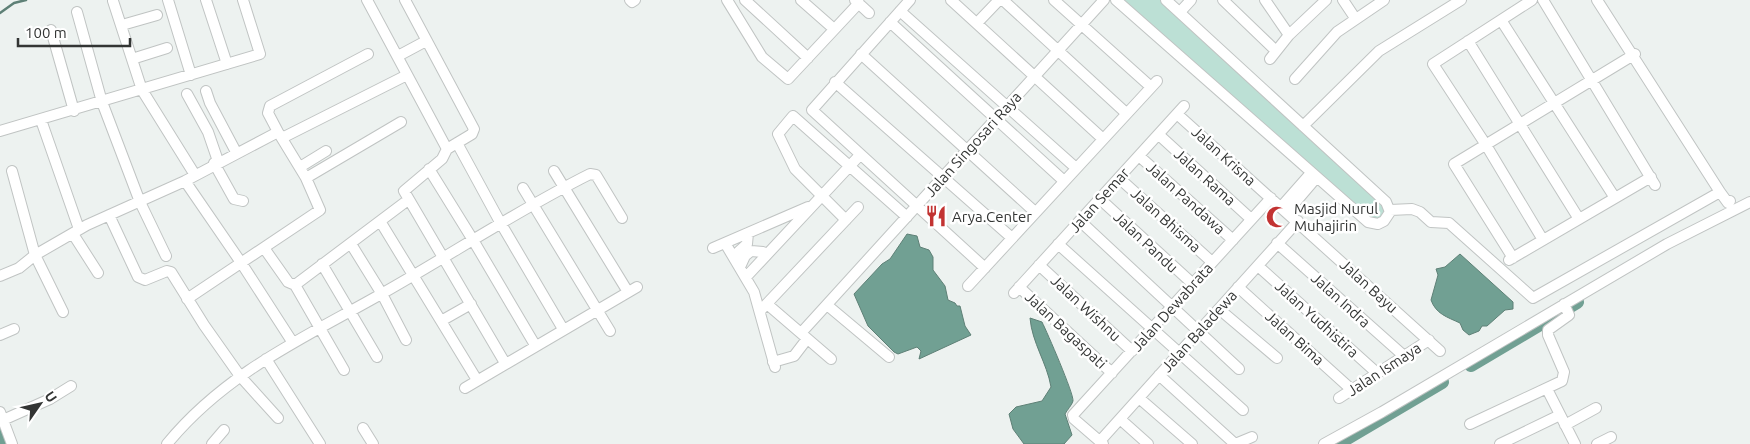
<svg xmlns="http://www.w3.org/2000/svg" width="1750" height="444" font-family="Ubuntu,sans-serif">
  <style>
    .green { fill: #bce0d5 }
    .water { fill: #71a093; stroke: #5e8076 }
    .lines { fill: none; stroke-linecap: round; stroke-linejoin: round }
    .stream { stroke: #5e8076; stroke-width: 2.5 }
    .river { stroke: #71a093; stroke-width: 14 }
    .minor-casing { stroke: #c0c4c3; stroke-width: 12 }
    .minor { stroke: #fff; stroke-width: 10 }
    .labels { text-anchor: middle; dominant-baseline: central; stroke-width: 5; stroke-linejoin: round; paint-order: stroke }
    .street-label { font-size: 15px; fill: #333534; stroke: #fff }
    .poi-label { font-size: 15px; fill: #333534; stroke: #fff; text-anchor: start }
  </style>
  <rect width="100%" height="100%" fill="#edf2f0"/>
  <path class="green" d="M1116 0H1166L1390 207 1378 224Z"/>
  <path class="water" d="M907 234 917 236 920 247 929 250 933 257V270L945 286 948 300 955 303 957 306H960L965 326 971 335 919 359 921 351 917 347 898 354 894 352 868 326 854 294 882 264 890 259Z
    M1460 254 1513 302V309L1505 310 1487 326H1482L1479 331 1469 335 1463 330 1460 323C1447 317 1436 314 1431 300L1438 275 1436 269 1445 267Z
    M1030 318 1042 322C1047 332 1074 394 1073 401 1072 405 1067 410 1065 414L1072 435 1064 444H1024L1013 429 1009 414 1016 407 1042 401 1051 387C1047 363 1032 343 1030 318Z"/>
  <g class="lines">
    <path class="stream" d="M0 13 14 3 26 0"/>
    <path class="river" d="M1471 365 1577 302
      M0 432 5 444
      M1337 444 1442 382"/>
    <g class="minor-casing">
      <path id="minor" d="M168 0 191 75
        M206 0 227 64
        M367 0 447 149
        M405 0 474 129 472 134 447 149 442 159 404 191 505 363
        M630 0 632 2 635 0
        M727 0 762 57 788 79 859 3
        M745 0 808 58
        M801 0 834 29
        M855 0 869 13
        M910 0 812 110 985 268
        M951 0 1103 139
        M1003 0 1126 113
        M1054 0 1151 87
        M1116 0 1368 222 1378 224 1384 221 1390 212 1386 202 1166 0
        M1223 0 1275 50
        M1265 0 1289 35
        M1343 0 1355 18
        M1532 0 1433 64 1486 145 1543 240
        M1543 0 1655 185
        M1597 0 1720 192 1728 203 1730 201
        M113 1 142 90 195 175
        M900 11 1076 168
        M77 12 102 102 140 202 166 256
        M1180 12 1191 0
        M1501 20 1615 198
        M890 22 1064 181
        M977 23 999 0
        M122 25 157 15
        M51 30 74 111
        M1468 41 1579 219
        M861 54 1035 212
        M398 56 426 41
        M132 59 167 48
        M1270 59 1289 35 1326 0
        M1295 79 1337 32 1384 0
        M835 82 1012 238
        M206 91 210 103 236 152
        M187 94 208 132 218 161
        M1177 114 1440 351
        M41 120 79 229
        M1303 126 1379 51 1461 0
        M0 131 260 54 243 0
        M278 132 268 113 270 106 368 54
        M1159 135 1251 219
        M282 138 407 75
        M457 143 500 222 563 329
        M1139 156 1233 240
        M214 163 234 199 243 201
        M300 167 326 151
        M429 169 473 240 535 345
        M12 171 35 255 63 312
        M554 171 628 292
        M306 178 401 122
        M1119 178 1212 262
        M185 181 242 264 293 343
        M523 188 610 331
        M1100 199 1193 284
        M1281 207 1311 173
        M1390 210 1412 209 1420 212 1431 222 1449 223 1533 298 1720 192
        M1287 212 1316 178
        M109 215 138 277 145 280 167 271 171 272 204 325 240 376 278 418
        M846 220 795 169 778 134 793 116 907 217
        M380 221 477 380
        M1080 221 1239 369
        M73 234 98 273
        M725 243 754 292 775 367
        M1277 243 1404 356
        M351 244 382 294 406 340
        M1058 244 1243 410
        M264 248 288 282 295 285 344 370
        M713 248 808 207
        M735 255 747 244 748 233
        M1513 258 1454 164 1635 54
        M1509 260 1651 177
        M322 264 377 357
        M1039 265 1132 351
        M1258 266 1377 373
        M740 267 745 256 751 251 763 252 765 256
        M0 276 19 268 35 255 87 225 185 181 278 132 306 178 320 210 187 299
        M746 277 860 155
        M295 285 408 200
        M968 286 1157 81
        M1019 287 1112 373
        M1238 287 1352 390
        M1014 293 1184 106
        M767 304 831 359
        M827 305 889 357
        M1219 309 1277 358
        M760 311 858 207
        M441 321 471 304
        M801 333 1104 0
        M0 335 14 329
        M266 359 320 444
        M773 362 794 356 807 339
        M1159 375 1235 444 1252 437
        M465 388 637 287
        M1547 389 1575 444
        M1139 398 1192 444
        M1339 398 1429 340
        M0 412 12 444
        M1120 419 1148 444
        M3 420 50 399 71 386
        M1470 424 1562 381 1564 372 1548 335V330L1569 315 1564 304
        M1565 425 1596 408
        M363 428 373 444
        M1100 441 1298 221
        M167 444C226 372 304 338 383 293 452 254 518 210 590 174L596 175 622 218
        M212 444 224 430
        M1103 444 1074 419 1073 415 1271 198
        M1324 444 1382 412 1667 244 1750 202
        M1500 444 1560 415
        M1597 444 1611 437"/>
    </g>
    <use href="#minor" class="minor"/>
  </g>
  <defs>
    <g id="restaurant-bare" transform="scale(1.725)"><path d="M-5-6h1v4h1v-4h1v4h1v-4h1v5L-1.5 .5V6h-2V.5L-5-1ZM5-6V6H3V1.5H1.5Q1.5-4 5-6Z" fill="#c23332" stroke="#fff" stroke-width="2.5" paint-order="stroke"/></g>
    <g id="mosque-bare" transform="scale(1.725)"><path d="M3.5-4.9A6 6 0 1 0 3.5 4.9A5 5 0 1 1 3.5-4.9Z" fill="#c23332" stroke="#fff" stroke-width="2.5" paint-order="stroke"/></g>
  </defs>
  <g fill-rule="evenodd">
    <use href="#restaurant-bare" x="936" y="216"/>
    <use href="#mosque-bare" x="1277" y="217"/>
  </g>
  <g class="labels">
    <g class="street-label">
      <text transform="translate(973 144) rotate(-48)">Jalan Singosari Raya</text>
      <text transform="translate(1224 156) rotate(42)">Jalan Krisna</text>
      <text transform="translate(1205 177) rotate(42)">Jalan Rama</text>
      <text transform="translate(1186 198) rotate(42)">Jalan Pandawa</text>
      <text transform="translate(1099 200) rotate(-48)">Jalan Semar</text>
      <text transform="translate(1166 220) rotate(42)">Jalan Bhisma</text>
      <text transform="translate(1146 242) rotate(43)">Jalan Pandu</text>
      <text transform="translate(1369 286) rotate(42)">Jalan Bayu</text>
      <text transform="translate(1341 300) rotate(42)">Jalan Indra</text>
      <text transform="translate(1172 307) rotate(-48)">Jalan Dewabrata</text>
      <text transform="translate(1086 308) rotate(43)">Jalan Wishnu</text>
      <text transform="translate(1317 319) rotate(42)">Jalan Yudhistira</text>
      <text transform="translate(1066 330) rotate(43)">Jalan Bagaspati</text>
      <text transform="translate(1199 331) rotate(-48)">Jalan Baladewa</text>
      <text transform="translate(1295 338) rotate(42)">Jalan Bima</text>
      <text transform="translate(1384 369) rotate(-33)">Jalan Ismaya</text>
    </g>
    <g class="poi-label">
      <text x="1294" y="208">Masjid Nurul<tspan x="1294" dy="17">Muhajirin</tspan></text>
      <text x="952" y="216">Arya.Center</text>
    </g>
  </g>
  <g transform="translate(40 404) rotate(56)" stroke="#ffffff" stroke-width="4" paint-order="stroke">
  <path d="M0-4L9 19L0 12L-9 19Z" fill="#333534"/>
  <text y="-8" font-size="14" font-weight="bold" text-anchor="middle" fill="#333534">U</text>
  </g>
  <path d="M18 38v8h112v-8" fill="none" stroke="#333534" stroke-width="2.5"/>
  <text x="25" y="38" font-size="15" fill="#333534" stroke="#ffffff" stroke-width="4" paint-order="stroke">100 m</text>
</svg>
